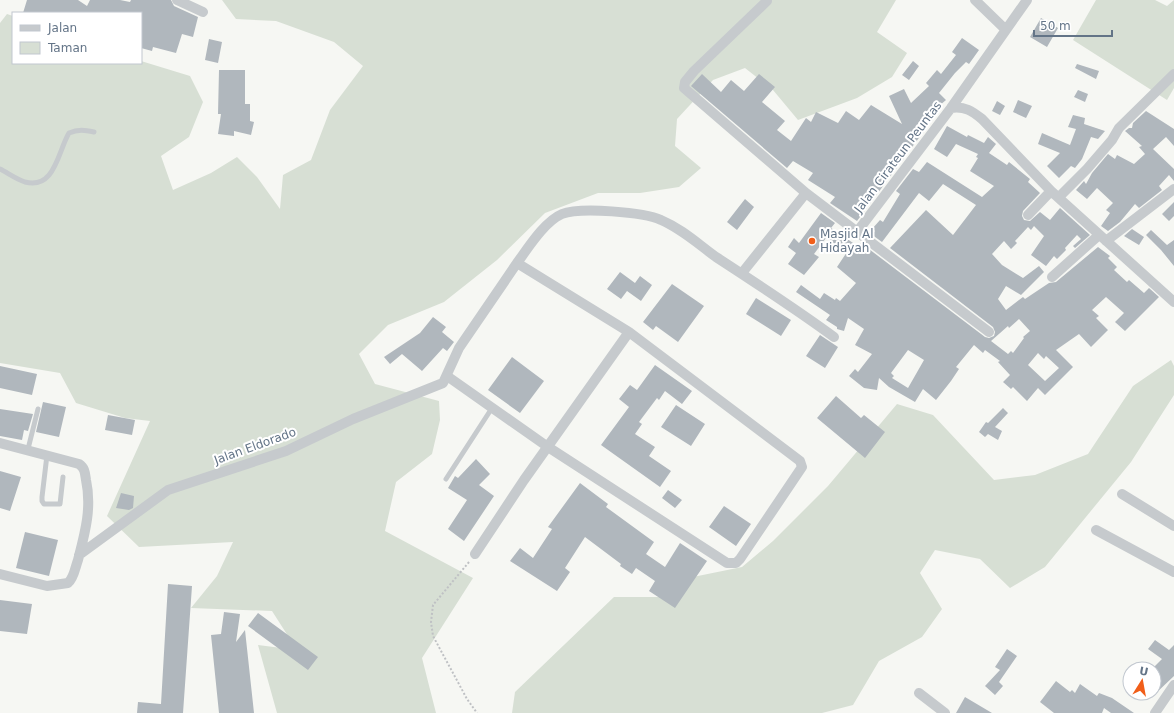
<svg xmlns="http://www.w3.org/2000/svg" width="1174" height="713" font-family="'DejaVu Sans',sans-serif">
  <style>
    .green { fill: #d7dfd4 }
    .building { fill: #b0b7bd; fill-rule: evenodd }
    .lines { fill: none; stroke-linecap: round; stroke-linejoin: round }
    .path { stroke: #bfc1c4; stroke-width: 2; stroke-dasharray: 2 2; stroke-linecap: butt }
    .lane { stroke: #c6cacd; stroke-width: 5 }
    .street { stroke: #c6cacd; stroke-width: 10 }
    .poi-dot { fill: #f15e19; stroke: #fff; stroke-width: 1.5 }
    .labels { text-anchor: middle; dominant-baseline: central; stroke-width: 4; stroke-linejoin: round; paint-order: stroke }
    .street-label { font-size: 12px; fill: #637487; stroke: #fff }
    .poi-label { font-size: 12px; fill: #637487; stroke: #fff; text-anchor: start }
  </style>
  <rect width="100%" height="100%" fill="#f6f7f3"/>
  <path class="green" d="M222 0H896L877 32 907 53 892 77 857 98 798 120 773 90 745 68 713 80 677 119 675 146 701 168 679 187 640 193H598L545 213 497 260 444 302 388 325 359 354 375 384 439 401 440 420 432 454 396 482 385 531 473 578 422 658 436 713H277L258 645 297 650 272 611 191 608 217 576 233 542 139 547 107 516 150 421 125 418 76 403 60 373 0 363V23L7 14 13 16V63H141V61L190 76 203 102 189 137 161 156 173 190 211 173 237 157 257 177 280 209 283 175 311 160 330 110 363 66 334 42 276 21 236 19Z
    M1096 0H1155L1167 6 1174 0V88L1167 100 1073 40Z
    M1171 360 1174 366V395L1131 462 1045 567 1010 588 980 559 935 550 920 573 942 609 922 637 879 661 853 705 822 713H512L515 692 614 597H665L688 578 742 567 773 541 828 486 897 404 933 415 994 480 1035 475 1088 454 1133 386Z"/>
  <path class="building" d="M27 0H78L87 6 90 0H120L130 2 131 0H171L174 6 198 17 193 37 182 34 176 53 153 47 152 51 141 48V13H23Z
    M1041 18 1058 28 1047 47 1030 37Z
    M962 38 979 50 969 64 966 62 955 73 939 93 946 100 933 111 936 115 857 221 830 203 835 197 808 180 813 173 793 161 787 168 691 86 702 74 721 92 731 80 744 91 759 74 775 87 762 102 785 121 777 130 791 141 806 118 811 122 816 112 838 123 846 111 859 120 871 105 902 124 889 96 904 89 911 103 929 86 926 83 937 70 941 74 956 55 952 52Z
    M209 39 222 42 218 63 205 60Z
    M913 61 919 66 909 80 902 75Z
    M1077 64 1099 71 1096 79 1075 68Z
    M219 70H245V104H250V121L254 122 251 135 234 131V136L218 134 221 114H218Z
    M1078 90 1088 94 1085 102 1074 97Z
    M1018 100 1032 106 1026 118 1013 112Z
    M997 101 1005 106 1000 115 992 111Z
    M1146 111 1174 129V146L1166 137 1153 149 1174 169V181L1169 175 1159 186 1162 190 1139 208 1135 204 1120 222 1108 231 1101 226 1110 213 1106 210 1113 203 1097 188 1087 199 1076 190 1084 181 1086 184 1092 173 1108 154 1115 159 1117 155 1134 164 1145 154 1139 147 1142 146 1125 131 1129 128H1132L1133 123Z
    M1073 115 1085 118 1084 124 1105 131 1098 139 1091 137 1082 159 1075 168 1071 166 1059 178 1047 166 1060 153 1038 144 1042 133 1070 145 1076 129 1068 127Z
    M947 126 967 137 968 135 984 143 988 137 996 144 989 153 1007 165 1009 162 1030 179 1028 182 1040 193 1023 211 1022 216 1024 220 1030 221 1040 212 1050 220 1060 208 1090 235 1075 248 1073 246 1081 239 1077 235 1065 248 1066 250 1057 259 1054 256 1046 266 1031 255 1044 236 1034 226 1031 230 1028 227 1015 241 1017 243 1011 249 1004 241 992 254 1002 265 1023 278 1039 266 1044 272 1021 295 1006 286 998 299 1006 310 1023 297 1025 299 1049 283 1056 282 1098 247 1110 256 1108 258 1117 267 1114 270 1127 282 1129 280 1144 293 1149 288 1159 297 1125 331 1115 322 1124 313 1106 297 1092 310 1099 316 1096 318 1108 330 1091 347 1079 334 1056 350 1073 367 1045 395 1038 388 1027 401 1013 387 1011 389 1003 382 1010 375 998 362 1000 361 985 350 983 353 974 345 956 367 959 369 951 381 936 400 923 389 915 402 889 387 879 378 877 390 864 388 849 376 855 369 858 372 872 354 855 345 864 329 848 318 844 331 837 329V327L826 320 830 315 796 292 801 285 820 299 824 293 835 300 836 298 840 301 856 283 837 267 847 252 826 238 814 254 819 257 804 275 788 264 796 253 788 247 794 238 799 243 821 213 835 223 831 228 856 245 855 246 858 248 861 243 985 337 989 338 994 336 995 332 993 327 890 248 926 210 953 235 976 205 943 184 929 201 919 193 882 242 871 234 875 231 872 229 880 220 883 222 900 194 896 191 913 169 919 172 927 162 982 197 994 186 970 171 978 158 976 157 978 154 956 144 947 157 934 149ZM1019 319 1030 331 1023 337 1024 338 1013 353 1011 351 1008 354 991 341 1008 326 1009 328ZM908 350 924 360 908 388 892 378 894 376 891 373ZM1038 353 1044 359 1046 356 1059 368 1045 381 1028 365Z
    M745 199 754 207 737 230 727 222Z
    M1174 202V216L1169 221 1162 214Z
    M1132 229 1144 237 1139 245 1124 236Z
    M1151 230 1167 245 1174 240V266L1161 250 1146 235Z
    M620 272 635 283 640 276 652 285 641 301 627 291 621 299 607 289Z
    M672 284 704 306 678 342 656 326 653 330 643 322Z
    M756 298 791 320 781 336 746 314Z
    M433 317 446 327 442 332 454 342 447 351 443 348 422 371 402 354 390 364 384 357 420 333Z
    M820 335 838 347 825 368 806 356Z
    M512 357 544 381 520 413 488 390Z
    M655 365 692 391 682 404 665 391 659 400 657 398 639 422 642 424 635 434 655 447 649 456 671 471 660 487 601 445 629 407 619 399 630 385 637 390Z
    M0 366 37 374 32 395 0 388Z
    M836 396 861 418 864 415 885 432 865 458 817 418Z
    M43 402 66 407 59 437 36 432Z
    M676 405 705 424 691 446 661 427Z
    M1003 408 1008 413 995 427 1002 431 998 440 988 434 985 437 979 432 986 422 988 423Z
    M0 409 33 414 28 431 24 430 22 440 0 436Z
    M108 415 135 420 132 435 105 430Z
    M476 459 490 474 479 485 494 496 464 541 448 529 467 500 448 488 455 476 458 478Z
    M0 471 21 477 10 511 0 508Z
    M580 483 608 504 606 507 654 542 646 554 665 567 680 543 707 561 675 608 649 591 655 581 636 568 632 574 620 566 621 564 585 537 565 568 570 572 557 591 510 561 520 548 533 558 552 529 548 527Z
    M668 490 682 500 675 508 662 498Z
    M121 493 134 496 133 508 129 510 116 508Z
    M724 506 751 524 736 546 709 527Z
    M25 532 58 540 49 576 16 568Z
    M168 584 192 586 183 713H137L138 702 161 704Z
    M0 600 32 604 27 634 0 631Z
    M224 612 240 614 236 642 245 630 254 713H219L211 635 221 634Z
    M258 613 318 657 308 670 248 626Z
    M1155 640 1169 650 1174 645V676L1154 695V667L1162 659 1148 649Z
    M1007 649 1017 656 999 682 1003 686 995 695 985 686 1000 670 995 667Z
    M1056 681 1070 692 1072 690 1075 693 1080 684 1097 696 1099 693 1112 698 1134 713H1111L1104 708 1102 713H1054L1040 702Z
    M965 697 992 713H956Z"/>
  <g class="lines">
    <path class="path" d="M469 562 433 605 431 622 433 636 467 699 477 713"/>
    <path class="lane" d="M0 169C8 173 16 179 25 182 55 190 58 151 69 133 78 129 85 130 94 132
      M28 449 38 409
      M47 455 42 497V501L44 504H60L63 477
      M446 479 492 408"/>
    <path class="street" d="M177 0 203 12
      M975 0 1005 29
      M767 1 694 71 685 82 684 88 806 193
      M951 108C965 106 972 111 982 119L1051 191 1174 302
      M1059 197 1087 169 1112 140 1119 128 1174 74
      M1028 215 1051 191
      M857 232 951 108 1027 0
      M1106 241 1174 189
      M517 263C528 248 545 221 562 214 580 207 644 212 661 220 682 229 698 244 716 257 756 283 796 309 834 337
      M742 273 806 193 989 332
      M1052 277 1099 235
      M0 443 79 464C85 468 85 473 86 480 92 508 85 533 78 560 75 568 74 578 68 583L47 586 0 574
      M1122 494 1174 526
      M1096 530 1174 572
      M475 554 524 480 629 332
      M79 555 168 490 286 451 353 419 443 383 459 348 517 263 629 332 800 461 802 467 740 559 736 563H727L548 447 447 376
      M919 693 945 713
      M1155 713 1174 685"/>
  </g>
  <circle class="poi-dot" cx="812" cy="241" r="4"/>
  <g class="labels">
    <g class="street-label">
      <text transform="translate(898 157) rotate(-53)">Jalan Cirateun Peuntas</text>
      <text transform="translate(255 446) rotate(-20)">Jalan Eldorado</text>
    </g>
    <g class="poi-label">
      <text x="820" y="234">Masjid Al<tspan x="820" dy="14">Hidayah</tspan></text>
    </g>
  </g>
  <rect x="12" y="12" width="130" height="52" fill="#ffffff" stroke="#c1c7cf"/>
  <rect x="20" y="25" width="20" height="6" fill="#c6cacd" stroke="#c1c7cf"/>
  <text x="48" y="32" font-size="12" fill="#637487">Jalan</text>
  <rect x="20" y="42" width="20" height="12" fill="#d7dfd4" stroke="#c1c7cf"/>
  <text x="48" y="52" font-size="12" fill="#637487">Taman</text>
  <g transform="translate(1142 681) rotate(11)"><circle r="19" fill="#ffffff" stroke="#c1c7cf"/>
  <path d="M0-3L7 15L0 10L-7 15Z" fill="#f15e19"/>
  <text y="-6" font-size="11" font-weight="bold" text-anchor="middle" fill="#637487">U</text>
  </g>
  <path d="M1034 30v6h78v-6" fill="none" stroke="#637487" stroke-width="2"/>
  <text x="1040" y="30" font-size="12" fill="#637487" stroke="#ffffff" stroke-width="3" paint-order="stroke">50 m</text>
</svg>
